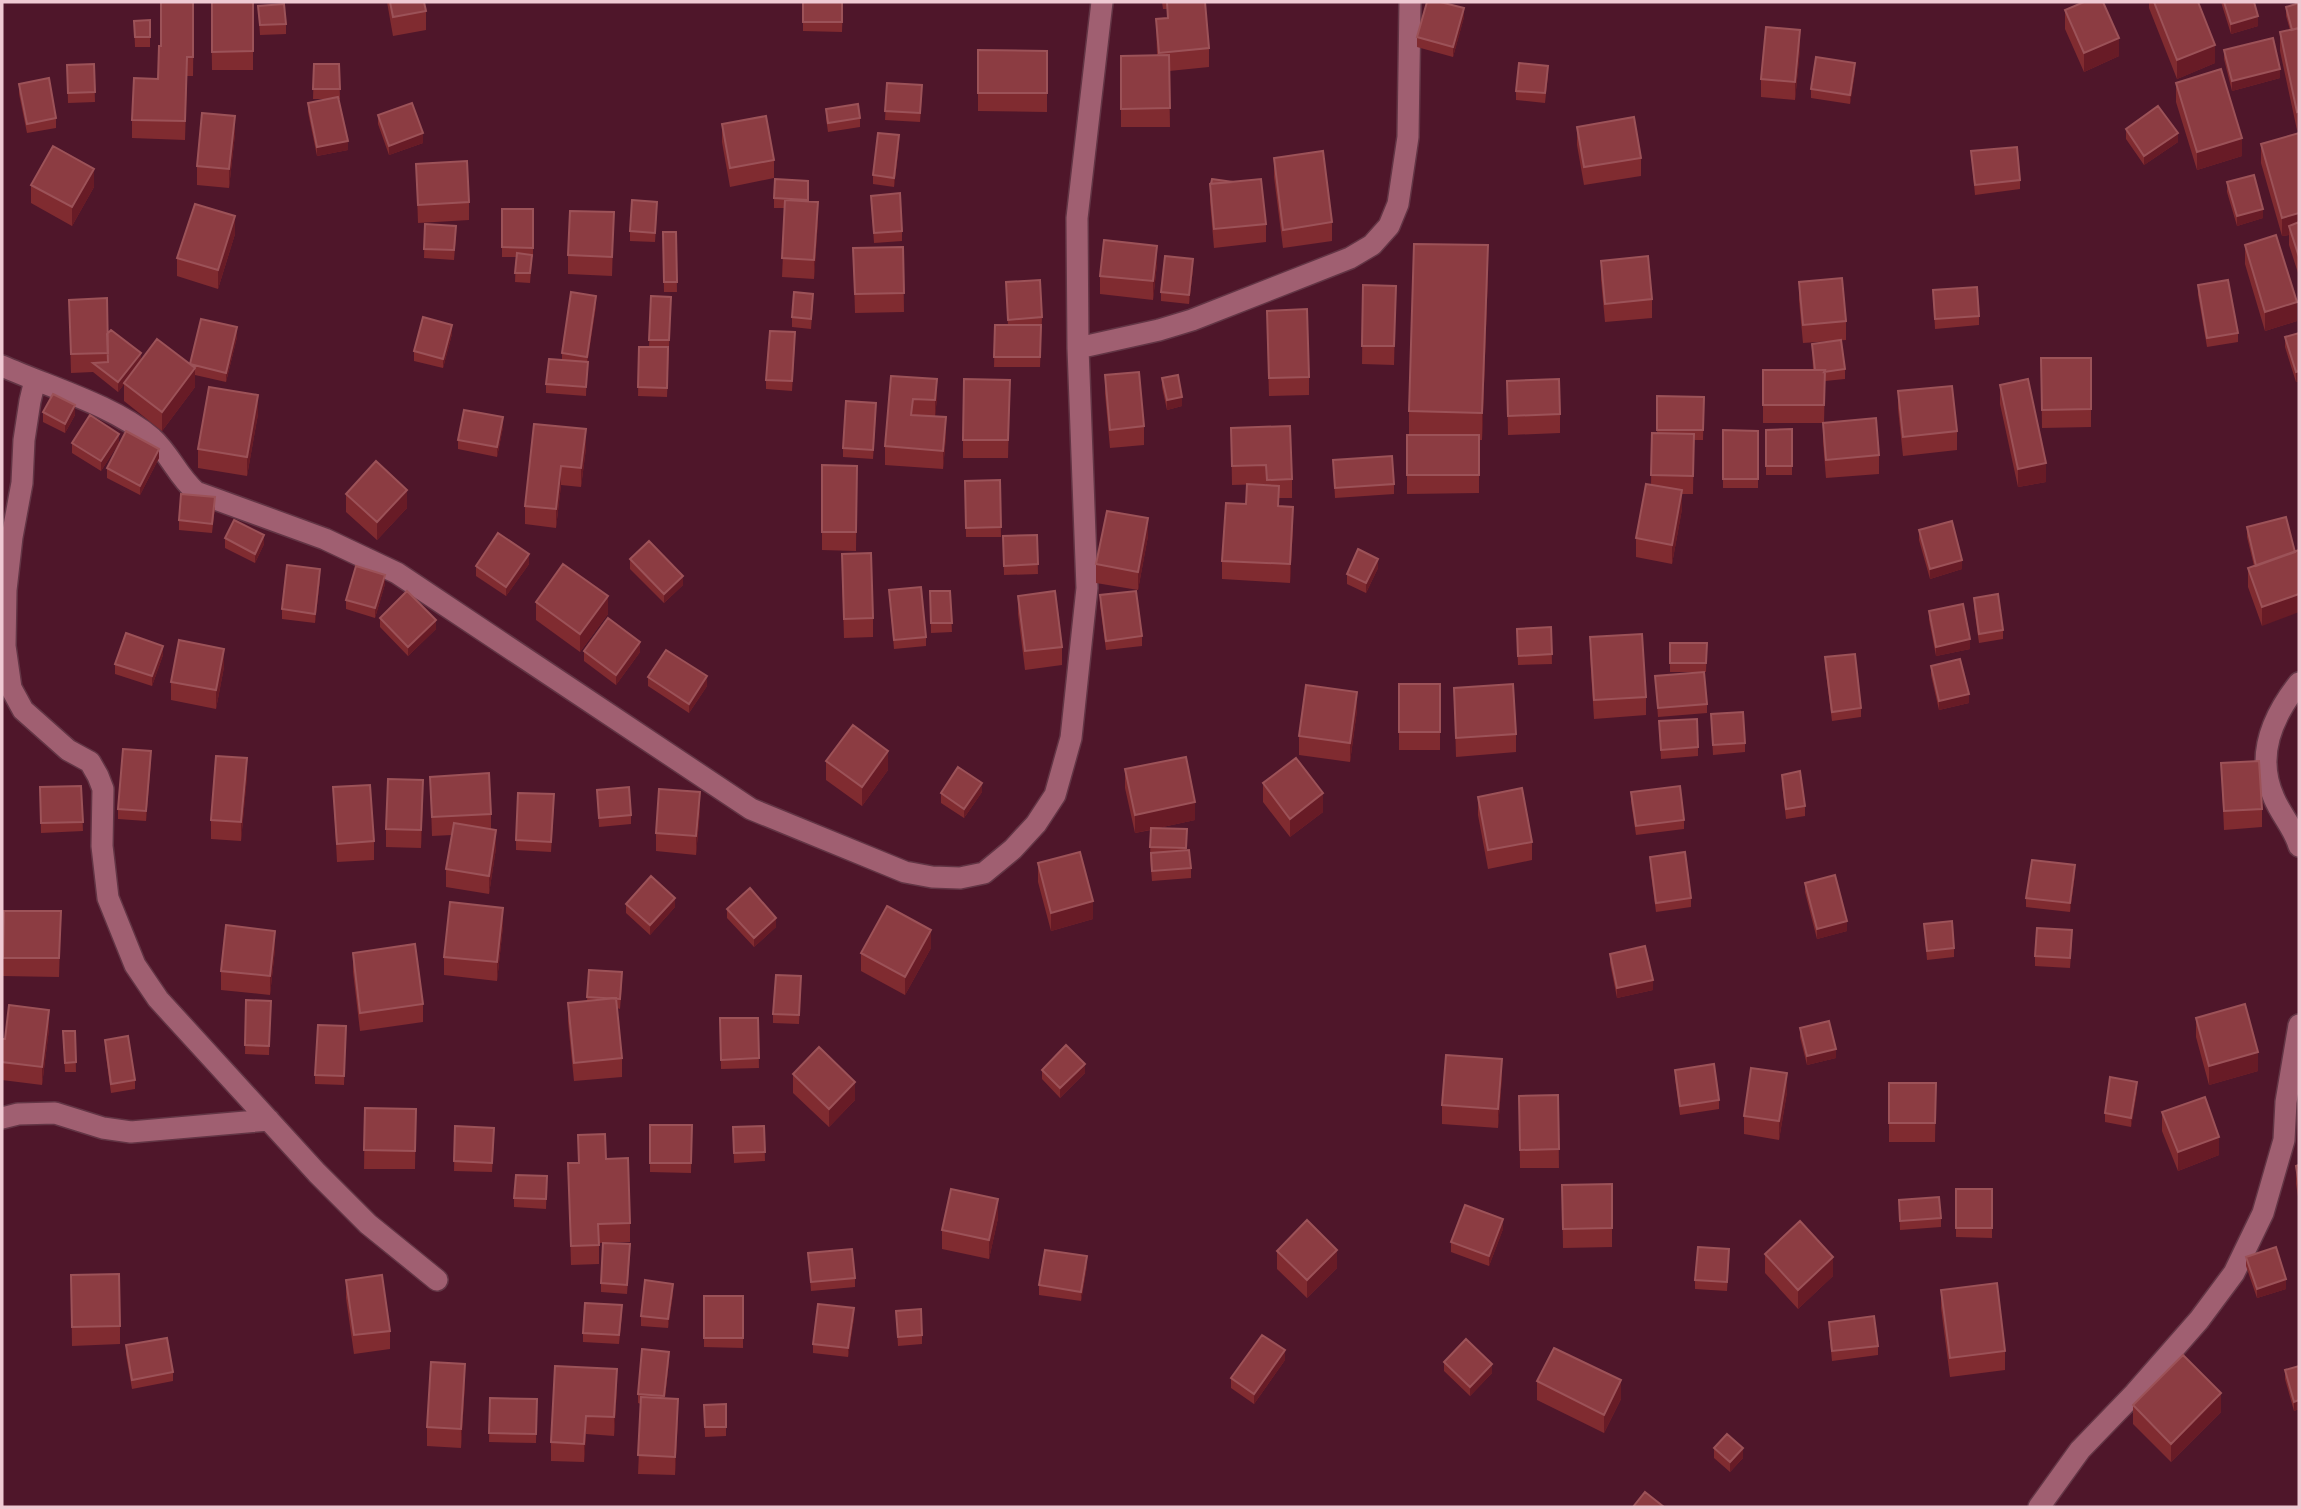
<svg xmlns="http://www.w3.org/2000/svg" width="2301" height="1509" font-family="Arial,sans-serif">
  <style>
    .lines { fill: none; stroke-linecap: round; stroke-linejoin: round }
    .minor-casing { stroke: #633545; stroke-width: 24 }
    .minor { stroke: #a05f71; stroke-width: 21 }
    .wall { fill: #802b30 }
    .shaded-wall { fill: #681b26 }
    .building { fill: #8c3c42; stroke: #9c5258; stroke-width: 2 }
  </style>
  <rect width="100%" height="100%" fill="#4f162a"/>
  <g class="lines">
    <g class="minor-casing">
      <path id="minor" d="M1078 348 1159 330 1192 320 1350 258 1372 245 1389 226 1398 204 1408 137 1410 2
        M2 366C49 387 113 405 152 438 170 454 178 477 196 492L325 539 397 573 751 809 905 872 932 877 960 878 984 873 1013 849 1036 824 1055 795 1071 738 1087 588 1078 348 1077 218 1102 2
        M35 380 30 401 24 440 22 483 12 537 6 590 5 646 11 688 23 710 68 750 90 762 98 776 103 789 102 846 108 898 135 965 158 999 317 1173 368 1224 437 1280
        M2299 683C2272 717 2255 756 2274 798 2281 815 2294 828 2299 846
        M2 1118 18 1114 55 1113 103 1128 131 1132 269 1120
        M2039 1507 2080 1450 2135 1393 2199 1320 2234 1273 2263 1213 2284 1140 2286 1102 2299 1025"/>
    </g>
    <use href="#minor" class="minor"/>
  </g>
  <path class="wall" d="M194 2 193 76H187L185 140 132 138V120L158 79 161 46Z
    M211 2H253V70H212Z
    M387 2H424L426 11V30L393 36Z
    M601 2H670V3Z
    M803 2H843L842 32 803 31Z
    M1162 2H1205L1209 48V67L1169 71 1170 127H1121V56L1157 55 1156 19 1167 18V9H1163Z
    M2149 2H2198L2215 63 2177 79 2149 8Z
    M2221 2H2254L2258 26 2231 34Z
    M2299 3V130H2297L2280 51V32L2290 30 2286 16V7Z
    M258 6 286 24V34L260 35Z
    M2065 10 2119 56 2084 72 2065 29Z
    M1464 17 1453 57 1417 47V37Z
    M150 20V47H135L134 21Z
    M1800 49 1795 100 1761 97V79Z
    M978 50 1047 51V112L978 111Z
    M2224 50 2280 78 2232 91 2224 59Z
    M94 64 95 102 68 103 67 65Z
    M314 64H339L340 99H339L348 150 317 156 308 112V103L328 99H313Z
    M1855 72 1850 104 1811 98V89Z
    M1548 75 1545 103 1516 100V91Z
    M887 83 922 94 920 122 885 120Z
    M2176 83 2242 156 2197 170 2176 102Z
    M19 84 56 118V128L27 133 19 94Z
    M826 109 860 118V127L828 132 826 118Z
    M378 115 423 143 389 155 378 124Z
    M722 124 774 160V178L730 187 722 142Z
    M1577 127 1641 158V176L1584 185 1577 145Z
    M2126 129 2178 142 2144 165 2126 139Z
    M2299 133V276L2289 245V235L2282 236 2261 163V144Z
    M235 134 229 188 197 185V166Z
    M899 145 894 187 873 184V175Z
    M1971 151 2020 180V189L1975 195Z
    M1274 158 1332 222V241L1283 248 1274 177Z
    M416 164 469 202V220L418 223Z
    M808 181V201L818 220 814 279 782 277 785 208H774V198Z
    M2227 182 2263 218 2237 226 2227 192Z
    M1210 184 1266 224V242L1214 248 1210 202Z
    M31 185 94 187 72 226 31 203Z
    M871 196 902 231V241L874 243Z
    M502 209H533V257H532L530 283 515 282 516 257H502Z
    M657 211 655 242 630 241V231Z
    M614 212 612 276 568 274V255Z
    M425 224 456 235 454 260 424 258Z
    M663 232H676L677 292H664Z
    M235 234 218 289 177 276V258Z
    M2245 245 2297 321 2265 331 2245 264Z
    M903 247 904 312 855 313 853 248Z
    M1601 261 1652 299V318L1605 322 1601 280Z
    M1157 264 1153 300 1100 294V276Z
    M1193 269 1189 304 1161 301V292Z
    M1488 272 1482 440H1479V493L1407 494V435H1409V411Z
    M1799 282 1846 321V340L1803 343 1799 300Z
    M1363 285 1396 286 1394 365 1362 364Z
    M2198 285 2238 333V342L2207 347 2198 295Z
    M1933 290 1979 316V325L1935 329Z
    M1006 292 1042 317 1040 367H994L995 325H1008Z
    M651 296 671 297 667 397 638 396 639 347H649Z
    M69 300 107 334 141 361 190 365 237 337 226 382 195 375V387L162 431 124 401V384L118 392 93 372 71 373Z
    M813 303 811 329 792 327V317Z
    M596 306 587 362 586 396 546 393V384L562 360V353Z
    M1267 329 1309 377V395L1269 396Z
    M2299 333V381L2296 382 2285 347V337Z
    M452 334 443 368 414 361V351Z
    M795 341 792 391 766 389V380Z
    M1812 344 1845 369V379L1825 381 1824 423 1879 455V474L1826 478 1823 442V423H1763V370H1813Z
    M2041 358H2091V427L2042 428Z
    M1105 375 1144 426V445L1110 448 1105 394Z
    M891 376 937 397 935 416 946 436 943 469 885 465V446Z
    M1162 378 1182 406 1167 410 1162 387Z
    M1010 380 1008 458H963V440Z
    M1507 381 1560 414V433L1508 435Z
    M2000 385 2046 482 2018 487 2000 404Z
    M1898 391 1957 431V450L1903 456 1898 409Z
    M1657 396 1704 397 1703 440H1694L1693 494H1682V509L1672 564 1636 557V538L1651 485 1652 433H1657Z
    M43 412 75 415 65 433 43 422Z
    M876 412 873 459 843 457V448Z
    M258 414 247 476 198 468V449Z
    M534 424 586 448 581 487 561 485 556 528 525 524V506Z
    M503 427 497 457 458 449V440Z
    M1231 428 1292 479V498H1279V506L1293 525 1290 583 1222 579V561L1266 486V484L1232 485Z
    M1792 429V475H1766V430Z
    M1723 430 1758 431V488H1723Z
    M72 443H119L101 471 72 453Z
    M159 458 140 495 107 478V468Z
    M1333 460 1394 484V494L1335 498Z
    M822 465 857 466 856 551 822 550Z
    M1000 480 1001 537H966L965 481Z
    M346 494 407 508 377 540 346 512Z
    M215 507 212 533 179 530V520Z
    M2286 517 2262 626 2248 587V568L2254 566 2247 537V527Z
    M1919 530 1962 569 1930 579 1919 540Z
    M1037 535 1038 574 1004 575 1003 536Z
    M1148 536 1138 590 1096 583V564Z
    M225 538 264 544 255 563 225 548Z
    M630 559 683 585 664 603 630 569Z
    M529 564 506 596 476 576V566Z
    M1378 568 1366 593 1347 584V574Z
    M842 572 873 618V637L844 638Z
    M320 579 315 623 282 619V609Z
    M385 584 375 618 346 609V600Z
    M889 590 926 637V646L894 649Z
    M930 591H950L952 632 931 633Z
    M1100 595 1142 636V646L1106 650 1100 605Z
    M1018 596 1062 647V665L1025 670 1018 614Z
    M1974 598 2003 630V639L1979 643 1974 607Z
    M536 602 608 614 580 652 536 620Z
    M1929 611 1970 649 1936 656 1929 620Z
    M380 618 436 629 408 656 380 627Z
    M1551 627 1552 664 1518 665 1517 638Z
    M1590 637 1646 697V715L1594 719 1590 656Z
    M1670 643H1707L1706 672H1670Z
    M584 651 640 652 616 685 584 661Z
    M163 655 152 686 115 674V664Z
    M1825 657 1861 708V717L1832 721 1825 666Z
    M1931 666 1969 703 1939 710 1931 675Z
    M224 667 216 709 171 700V682Z
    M1655 676 1707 704V713L1658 717Z
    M648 677 707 686 689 713 648 686Z
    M1399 684H1440V750H1399Z
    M1454 688 1516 734V752L1456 757Z
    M1357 710 1350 762 1299 755V736Z
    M1711 714 1745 743V752L1713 755Z
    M1659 721 1698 747V756L1661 759Z
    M151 760 146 821 118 819V809Z
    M826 761 888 770 862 806 826 780Z
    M2221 763 2262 809V827L2224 830Z
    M1125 769 1195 820 1158 828 1187 829 1186 851 1191 868V878L1152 881 1150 857 1151 830 1135 833 1125 788Z
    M1782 775 1805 806V816L1786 819 1782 784Z
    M247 776 241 841 211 839V820Z
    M430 777 491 814V829L496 848 489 894 446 887V869L452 835 432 836Z
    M1263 783 1323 812 1290 837 1263 802Z
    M81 786 83 831 41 833 40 787Z
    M333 787 374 841V860L337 862Z
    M597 790 631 815V824L599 827Z
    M982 792 964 818 941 803V793Z
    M1631 792 1684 820V829L1636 835 1631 802Z
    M1478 797 1532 842V860L1488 869 1478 815Z
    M423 799 421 848 386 847V829Z
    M554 804 551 852 516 850V840Z
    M700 810 696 855 656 851V833Z
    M1650 857 1691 898V907L1656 912 1650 867Z
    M1038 863 1093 919 1051 931 1038 882Z
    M2075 874 2070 912 2026 907V898Z
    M1805 883 1847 931 1817 939 1805 892Z
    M626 904 675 907 650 935 626 913Z
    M727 909 776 927 754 947 727 918Z
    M4 911H61L59 977 3 976Z
    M1924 924 1954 948V957L1927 960Z
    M503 926 497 981 444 975V957Z
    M2072 940 2070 968 2035 966V956Z
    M931 948 905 995 861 971V953Z
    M275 949 270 995 221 990V971Z
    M353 953 423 1004V1022L360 1031 353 972Z
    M1610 954 1653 990 1617 998 1610 963Z
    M589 970 622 982 620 1009 617 1008 622 1058V1077L574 1081 568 1022V1003L587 1001Z
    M801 986 799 1024 773 1023V1014Z
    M246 1000 271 1001 269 1055 245 1054Z
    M720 1018H758L759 1068 721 1069Z
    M2196 1018 2258 1071 2209 1085 2196 1037Z
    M346 1026 344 1085 315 1084V1075Z
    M1800 1028 1836 1058 1807 1065 1800 1037Z
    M49 1029 42 1085 2 1080V1039H5Z
    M63 1031H75L76 1072H65Z
    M105 1040 135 1080V1089L111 1093 105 1049Z
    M1042 1070 1085 1073 1060 1098 1042 1079Z
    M1675 1070 1719 1100V1109L1680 1115 1675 1079Z
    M793 1074 855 1100 829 1127 793 1093Z
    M1502 1077 1498 1128 1442 1124V1105Z
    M1889 1083H1936L1935 1142H1889Z
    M2137 1091 2131 1127 2105 1122V1113Z
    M1787 1092 1779 1140 1744 1134V1116Z
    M1558 1095 1559 1168H1520L1519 1096Z
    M365 1108 416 1109 415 1169H364Z
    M2162 1112 2219 1155 2178 1171 2162 1131Z
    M650 1125H692L691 1173 650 1172Z
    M455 1126 494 1137 492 1172 454 1171Z
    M764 1126 765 1161 734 1163 733 1127Z
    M606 1159 630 1223V1242L599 1243V1264L571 1265 568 1163Z
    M2299 1165V1203L2296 1184V1166Z
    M547 1176 546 1209 514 1207V1198Z
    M1612 1184V1247L1563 1248 1562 1185Z
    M1956 1189H1992V1238L1956 1237Z
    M1899 1200 1941 1218V1227L1900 1230Z
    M998 1218 989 1259 942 1249V1230Z
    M1503 1229 1489 1266 1451 1252V1242Z
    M1277 1251 1337 1268 1307 1298 1277 1269Z
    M808 1253 855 1278V1287L811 1291Z
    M630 1254 627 1294 601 1292V1283Z
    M1765 1254 1833 1276 1798 1309 1765 1273Z
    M2246 1257 2286 1289 2257 1298 2246 1266Z
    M1729 1258 1727 1291 1695 1289V1280Z
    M1087 1266 1081 1301 1039 1295V1285Z
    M71 1275 120 1326V1344L72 1346Z
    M346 1280 390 1331V1349L354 1354 346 1298Z
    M1941 1290 2005 1351V1370L1950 1377 1941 1308Z
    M673 1294 668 1328 641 1326V1316Z
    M704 1296H743V1348L704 1347Z
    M896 1311 922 1335V1344L898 1346Z
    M622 1314 619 1344 583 1342V1333Z
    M854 1318 848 1357 813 1353V1344Z
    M1829 1322 1878 1346V1355L1832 1361 1829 1331Z
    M126 1345 173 1372V1381L132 1389 126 1355Z
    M1285 1360 1254 1404 1231 1388V1378Z
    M669 1361 665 1398 678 1417 675 1475 638 1474 641 1404 638 1403V1394Z
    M1444 1362 1492 1373 1470 1396 1444 1371Z
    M2299 1366V1409L2294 1411 2285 1379V1370Z
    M1537 1381 1621 1399 1604 1433 1537 1400Z
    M465 1383 461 1448 427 1446V1427Z
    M617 1388 614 1436 586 1434 584 1462 551 1461V1442Z
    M490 1398 537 1399 536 1443 489 1442Z
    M726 1404V1436L705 1437 704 1405Z
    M2133 1405 2221 1412 2171 1462 2133 1424Z
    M1714 1448 1743 1458 1730 1472 1714 1458Z"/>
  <path class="shaded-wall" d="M1464 8V17L1453 57V47Z
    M2258 16V26L2231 34V24Z
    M1800 30V49L1795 100V82Z
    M2119 38V56L2084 72V53Z
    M2215 45V63L2177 79V60Z
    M1855 63V72L1850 104V95Z
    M2280 69V78L2232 91V81Z
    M2299 111V130H2297V112Z
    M235 116V134L229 188V169Z
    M423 133V143L389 155V146Z
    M2178 133V142L2144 165V156Z
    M899 135V145L894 187V178Z
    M2242 138V156L2197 170V152Z
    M348 141V150L317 156V147Z
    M94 169V187L72 226V207Z
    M818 202V220L814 279V260Z
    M2263 209V218L2237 226V216Z
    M2299 213V231L2289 226V235L2282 236V218Z
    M235 216V234L218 289V270Z
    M1488 245V272L1482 440V413Z
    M1157 246V264L1153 300V281Z
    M1193 259V269L1189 304V295Z
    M596 296V306L587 366V357Z
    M2297 302V321L2265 331V312Z
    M452 325V334L443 368V359Z
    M237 327V337L226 382V373Z
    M141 353V362L118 392V382Z
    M195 368V387L162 431V412Z
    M2299 371V381L2296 382V372Z
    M937 379V397L935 419V400Z
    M258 395V414L247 476V457Z
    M1182 397V406L1167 410V400Z
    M75 405V415L65 433V424Z
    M503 417V427L497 457V447Z
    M946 417V436L943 469V451Z
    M586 429V448L581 487V468Z
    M119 434V443L101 471V461Z
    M159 449V458L140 495V486Z
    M2046 463V482L2018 487V469Z
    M561 466V485L556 528V509Z
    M407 490V508L377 540V522Z
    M1682 490V509L1672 564V545Z
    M1293 507V525L1290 583V564Z
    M1148 518V536L1138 590V572Z
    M264 535V544L255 563V554Z
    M529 554V564L506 596V587Z
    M1378 559V568L1366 593V583Z
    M1962 560V569L1930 579V569Z
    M320 569V579L315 623V614Z
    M385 575V584L375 618V608Z
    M683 576V585L664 603V594Z
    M2299 594V612L2262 626V607Z
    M608 596V614L580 652V634Z
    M436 620V629L408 656V647Z
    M1970 639V649L1936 656V647Z
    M640 642V652L616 685V675Z
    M163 646V655L152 686V676Z
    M224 649V667L216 709V690Z
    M707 676V686L689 713V704Z
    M1357 692V710L1350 762V743Z
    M1969 694V703L1939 710V701Z
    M151 751V760L146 821V811Z
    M888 751V770L862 806V787Z
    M247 758V776L241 841V822Z
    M423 780V799L421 848V830Z
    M982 783V792L964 818V809Z
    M700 792V810L696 855V836Z
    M1323 793V812L1290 837V819Z
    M1195 802V820L1135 833V815Z
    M496 830V848L489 894V876Z
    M2075 865V874L2070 912V903Z
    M675 898V907L650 935V925Z
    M1093 901V919L1051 931V913Z
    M503 908V926L497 981V962Z
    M776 918V927L754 947V938Z
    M1847 921V931L1817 939V929Z
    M931 930V948L905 995V977Z
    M275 931V949L270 995V976Z
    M1653 980V990L1617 998V988Z
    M49 1010V1029L42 1085V1067Z
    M1836 1049V1058L1807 1065V1056Z
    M2258 1052V1071L2209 1085V1066Z
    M1502 1059V1077L1498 1128V1109Z
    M1085 1064V1073L1060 1098V1088Z
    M1787 1073V1092L1779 1140V1121Z
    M855 1082V1100L829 1127V1109Z
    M2137 1082V1091L2131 1127V1118Z
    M2219 1137V1155L2178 1171V1152Z
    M998 1199V1218L989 1259V1240Z
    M1503 1219V1229L1489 1266V1256Z
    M1337 1250V1268L1307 1298V1280Z
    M1087 1256V1266L1081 1301V1292Z
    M1833 1257V1276L1798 1309V1290Z
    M2286 1279V1289L2257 1298V1289Z
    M673 1284V1294L668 1328V1319Z
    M854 1308V1318L848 1357V1348Z
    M1285 1350V1360L1254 1404V1394Z
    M669 1352V1361L664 1406V1396Z
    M465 1364V1383L461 1448V1429Z
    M1492 1364V1373L1470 1396V1387Z
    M617 1369V1388L614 1436V1417Z
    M1621 1380V1399L1604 1433V1415Z
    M2221 1393V1412L2171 1462V1444Z
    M678 1399V1417L675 1475V1457Z
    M2299 1400V1409L2294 1411V1402Z
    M586 1416V1434L584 1462V1444Z
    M1743 1448V1458L1730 1472V1462Z"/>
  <path class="building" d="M161 2H193V57H187L185 121 132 120 134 78 158 79 159 46H161Z
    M212 2H253V51L212 52Z
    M390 2H424L426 11 393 17Z
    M803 2H842V22H803Z
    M1167 2H1205L1209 48 1159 53 1156 19 1168 18Z
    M1427 2H1440L1464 8 1453 47 1417 37Z
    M2084 2H2103L2119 38 2084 53 2065 10Z
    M2154 2H2198L2215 45 2177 60Z
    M2224 2H2254L2258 16 2231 24Z
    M2299 3V28L2292 30 2286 7Z
    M284 4 286 24 260 25 258 6Z
    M150 20V37H135L134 21Z
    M1766 27 1800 30 1795 82 1761 79Z
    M2299 28V111L2297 112 2280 32Z
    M2273 38 2280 69 2232 81 2224 50Z
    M978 50 1047 51V93H978Z
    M1169 55 1170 108 1121 109V56Z
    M1816 57 1855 63 1850 95 1811 89Z
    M1519 63 1548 66 1545 93 1516 91Z
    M94 64 95 92 68 93 67 65Z
    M314 64H339L340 89H313Z
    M2221 69 2242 138 2197 152 2176 83Z
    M49 78 56 118 27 124 19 84Z
    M887 83 922 85 920 113 885 111Z
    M338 97 348 141 317 147 308 103Z
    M412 103 423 133 389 146 378 115Z
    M858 104 860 118 828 123 826 109Z
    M2158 106 2178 133 2144 156 2126 129Z
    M202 113 235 116 229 169 197 166Z
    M766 116 774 160 730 168 722 124Z
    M1634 117 1641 158 1584 167 1577 127Z
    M878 133 899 135 894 178 873 175Z
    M2299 133V213L2282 218 2261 144Z
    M53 146 94 169 72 207 31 185Z
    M2017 147 2020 180 1975 185 1971 151Z
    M1323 151 1332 222 1283 230 1274 158Z
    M467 161 469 202 418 205 416 164Z
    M2254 175 2263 209 2237 216 2227 182Z
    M775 179 808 181V200L774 198Z
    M1212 179 1233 182 1211 184Z
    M1261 179 1266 224 1214 229 1210 184Z
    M900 193 902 231 874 233 871 196Z
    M632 200 657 202 655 233 630 231Z
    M785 200 818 202 814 260 782 258Z
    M195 204 235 216 218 270 177 258Z
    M502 209H533V248L502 247Z
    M570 211 614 212 612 257 568 255Z
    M2299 222V257L2289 226Z
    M425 224 456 226 454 250 424 249Z
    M663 232H676L677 282H664Z
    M2276 235 2297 302 2265 312 2245 245Z
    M1104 240 1157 246 1153 281 1100 276Z
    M1414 244 1488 245 1482 413 1409 411Z
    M903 247 904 293 855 294 853 248Z
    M517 253 532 255 530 273H515Z
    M1165 256 1193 259 1189 295 1161 292Z
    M1648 256 1652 299 1605 304 1601 261Z
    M1842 278 1846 321 1803 325 1799 282Z
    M1040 280 1042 317 1008 320 1006 282Z
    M2228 280 2238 333 2207 338 2198 285Z
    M1363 285 1396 286 1394 346H1362Z
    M1977 287 1979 316 1935 319 1933 290Z
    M571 292 596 296 587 357 562 353Z
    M794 292 813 294 811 319 792 317Z
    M651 296 671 297 669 340H649Z
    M107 298 108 353 71 354 69 300Z
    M1307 309 1309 377 1269 378 1267 311Z
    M423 317 452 325 443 359 414 351Z
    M201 319 237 327 226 373 190 364Z
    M995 325H1041L1040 357H994Z
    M111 330 141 353 118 382 93 363 108 362 107 334Z
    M770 331 795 332 792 381 766 380Z
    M2299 333V371L2296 372 2285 337Z
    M157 339 195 368 162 412 124 383Z
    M1841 340 1845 369 1824 372 1825 370H1815L1812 344Z
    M639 347H668L667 388 638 387Z
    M2041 358H2091V409L2042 410Z
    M549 359 588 362 586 387 546 384Z
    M1763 370H1825L1824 405H1763Z
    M1139 372 1144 426 1110 430 1105 375Z
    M1178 375 1182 397 1167 400 1162 378Z
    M891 376 937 379 935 400 913 399 911 415 946 417 943 451 885 446Z
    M964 379 1010 380 1008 440H963Z
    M1559 379 1560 414 1508 416 1507 381Z
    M2028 379 2046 463 2018 469 2000 385Z
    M1952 386 1957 431 1903 437 1898 391Z
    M209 387 258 395 247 457 198 449Z
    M53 394 75 405 65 424 43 412Z
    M1657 396 1704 397 1703 430H1657Z
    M846 401 876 403 873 450 843 448Z
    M464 410 503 417 497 447 458 440Z
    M90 415 119 434 101 461 72 443Z
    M1876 418 1879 455 1826 460 1823 423Z
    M534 424 586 429 581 468 561 466 556 509 525 506Z
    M1290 426 1292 479 1267 480 1266 465 1232 466 1231 428Z
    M1792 429V466H1766V430Z
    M1723 430 1758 431V479H1723Z
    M126 431 159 449 140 486 107 468Z
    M1652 433 1694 434 1693 476 1651 475Z
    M1407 435H1479V475H1407Z
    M1392 456 1394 484 1335 488 1333 460Z
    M376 461 407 490 377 522 346 494Z
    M822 465 857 466 856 532H822Z
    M1000 480 1001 527 966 528 965 481Z
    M1247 484 1279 486 1278 506 1293 507 1290 564 1222 561 1226 503 1246 504Z
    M1646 484 1682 490 1672 545 1636 538Z
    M181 494 215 497 212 524 179 520Z
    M1107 511 1148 518 1138 572 1096 564Z
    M2286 517 2295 552 2256 566 2247 527Z
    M234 520 264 535 255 554 225 538Z
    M1952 521 1962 560 1930 569 1919 530Z
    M498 533 529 554 506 587 476 566Z
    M1037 535 1038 564 1004 566 1003 536Z
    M649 541 683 576 664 594 630 559Z
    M1358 549 1378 559 1366 583 1347 574Z
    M2299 550V594L2262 607 2248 568Z
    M871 553 873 618 844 619 842 554Z
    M563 564 608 596 580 634 536 602Z
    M287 565 320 569 315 614 282 609Z
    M356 566 385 575 375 608 346 600Z
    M921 587 926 637 894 640 889 590Z
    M407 591 436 620 408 647 380 618Z
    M930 591H950L952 623H931Z
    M1055 591 1062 647 1025 651 1018 596Z
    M1136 591 1142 636 1106 641 1100 595Z
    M1998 594 2003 630 1979 634 1974 598Z
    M1963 604 1970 639 1936 647 1929 611Z
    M608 618 640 642 616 675 584 651Z
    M1551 627 1552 654 1518 656 1517 629Z
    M126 633 163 646 152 676 115 664Z
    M1642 634 1646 697 1594 700 1590 637Z
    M179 640 224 649 216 690 171 682Z
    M1670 643H1707L1706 663H1670Z
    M666 650 707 676 689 704 648 677Z
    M1855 654 1861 708 1832 712 1825 657Z
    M1960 659 1969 694 1939 701 1931 666Z
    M1704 672 1707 704 1658 708 1655 676Z
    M1399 684H1440V732H1399Z
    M1513 684 1516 734 1456 738 1454 688Z
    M1306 685 1357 692 1350 743 1299 736Z
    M1743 712 1745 743 1713 745 1711 714Z
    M1697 719 1698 747 1661 750 1659 721Z
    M853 725 888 751 862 787 826 761Z
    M123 749 151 751 146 811 118 809Z
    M216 756 247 758 241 822 211 820Z
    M1186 757 1195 802 1135 815 1125 769Z
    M1296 758 1323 793 1290 819 1263 783Z
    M2259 761 2262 809 2224 811 2221 763Z
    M958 767 982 783 964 809 941 793Z
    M1800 771 1805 806 1786 809 1782 775Z
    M489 773 491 814 432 817 430 777Z
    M388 779 423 780 421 830 386 829Z
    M370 785 374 841 337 844 333 787Z
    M81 786 83 822 41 823 40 787Z
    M1680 786 1684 820 1636 826 1631 792Z
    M629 787 631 815 599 818 597 790Z
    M1522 788 1532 842 1488 850 1478 797Z
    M659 789 700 792 696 836 656 833Z
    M518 793 554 794 551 842 516 840Z
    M454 823 496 830 489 876 446 869Z
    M1151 828 1187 829 1186 848 1150 847Z
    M1189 850 1191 868 1152 871 1151 853Z
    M1080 852 1093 901 1051 913 1038 863Z
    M1685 852 1691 898 1656 903 1650 857Z
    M2032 860 2075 865 2070 903 2026 898Z
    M1835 875 1847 921 1817 929 1805 883Z
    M651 876 675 898 650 925 626 904Z
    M750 888 776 918 754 938 727 909Z
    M450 902 503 908 497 962 444 957Z
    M887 906 931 930 905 977 861 953Z
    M4 911H61L59 958H3Z
    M1952 921 1954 948 1927 951 1924 924Z
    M226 925 275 931 270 976 221 971Z
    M2037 928 2072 930 2070 958 2035 956Z
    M415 944 423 1004 360 1013 353 953Z
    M1645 946 1653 980 1617 988 1610 954Z
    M589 970 622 972 620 999 587 997Z
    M776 975 801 976 799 1015 773 1014Z
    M616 998 622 1058 574 1063 568 1003Z
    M246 1000 271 1001 269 1046 245 1045Z
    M2245 1004 2258 1052 2209 1066 2196 1018Z
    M9 1005 49 1010 42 1067 2 1062V1039H5Z
    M720 1018H758L759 1058 721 1060Z
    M1829 1021 1836 1049 1807 1056 1800 1028Z
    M318 1025 346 1026 344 1076 315 1075Z
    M63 1031H75L76 1062 65 1063Z
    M128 1036 135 1080 111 1084 105 1040Z
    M1066 1045 1085 1064 1060 1088 1042 1070Z
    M819 1047 855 1082 829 1109 793 1074Z
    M1446 1055 1502 1059 1498 1109 1442 1105Z
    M1714 1064 1719 1100 1680 1106 1675 1070Z
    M1751 1068 1787 1073 1779 1121 1744 1116Z
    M2110 1077 2137 1082 2131 1118 2105 1113Z
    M1889 1083H1936L1935 1123H1889Z
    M1558 1095 1559 1149 1520 1150 1519 1096Z
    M2205 1097 2219 1137 2178 1152 2162 1112Z
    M365 1108 416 1109 415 1151 364 1150Z
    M650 1125H692L691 1163H650Z
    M455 1126 494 1128 492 1163 454 1161Z
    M764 1126 765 1152 734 1153 733 1127Z
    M605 1134 606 1159 628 1158 630 1223 598 1224 599 1245 571 1246 568 1163H579L578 1135Z
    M2299 1165V1185L2296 1166Z
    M516 1175 547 1176 546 1199 514 1198Z
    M1612 1184V1228L1563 1229 1562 1185Z
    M951 1189 998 1199 989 1240 942 1230Z
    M1956 1189H1992V1228H1956Z
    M1939 1197 1941 1218 1900 1221 1899 1200Z
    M1465 1205 1503 1219 1489 1256 1451 1242Z
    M1307 1220 1337 1250 1307 1280 1277 1251Z
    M1800 1221 1833 1257 1798 1290 1765 1254Z
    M603 1243 630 1244 627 1285 601 1283Z
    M1698 1247 1729 1249 1727 1282 1695 1280Z
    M2276 1247 2286 1279 2257 1289 2246 1257Z
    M852 1249 855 1278 811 1282 808 1253Z
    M1045 1250 1087 1256 1081 1292 1039 1285Z
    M119 1274 120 1326 72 1327 71 1275Z
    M382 1275 390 1331 354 1335 346 1280Z
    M645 1280 673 1284 668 1319 641 1316Z
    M1997 1283 2005 1351 1950 1358 1941 1290Z
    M704 1296H743V1338H704Z
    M585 1303 622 1305 619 1335 583 1333Z
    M818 1304 854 1308 848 1348 813 1344Z
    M921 1309 922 1335 898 1337 896 1311Z
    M1874 1316 1878 1346 1832 1351 1829 1322Z
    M1262 1335 1285 1350 1254 1394 1231 1378Z
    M167 1338 173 1372 132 1380 126 1345Z
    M1466 1339 1492 1364 1470 1387 1444 1362Z
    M1554 1348 1621 1380 1604 1415 1537 1381Z
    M642 1349 669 1352 664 1396 638 1394Z
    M2183 1355 2221 1393 2171 1444 2133 1405Z
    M431 1362 465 1364 461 1429 427 1427Z
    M555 1366 617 1369 614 1417 586 1416 584 1444 551 1442Z
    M2299 1366V1400L2294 1402 2285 1370Z
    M641 1397 678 1399 675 1457 638 1455Z
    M490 1398 537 1399 536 1434 489 1433Z
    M726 1404V1427H705L704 1405Z
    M1727 1434 1743 1448 1730 1462 1714 1448Z
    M1645 1492 1664 1507H1633Z"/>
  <rect width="2301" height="1509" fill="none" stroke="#efcad3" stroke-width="7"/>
</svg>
